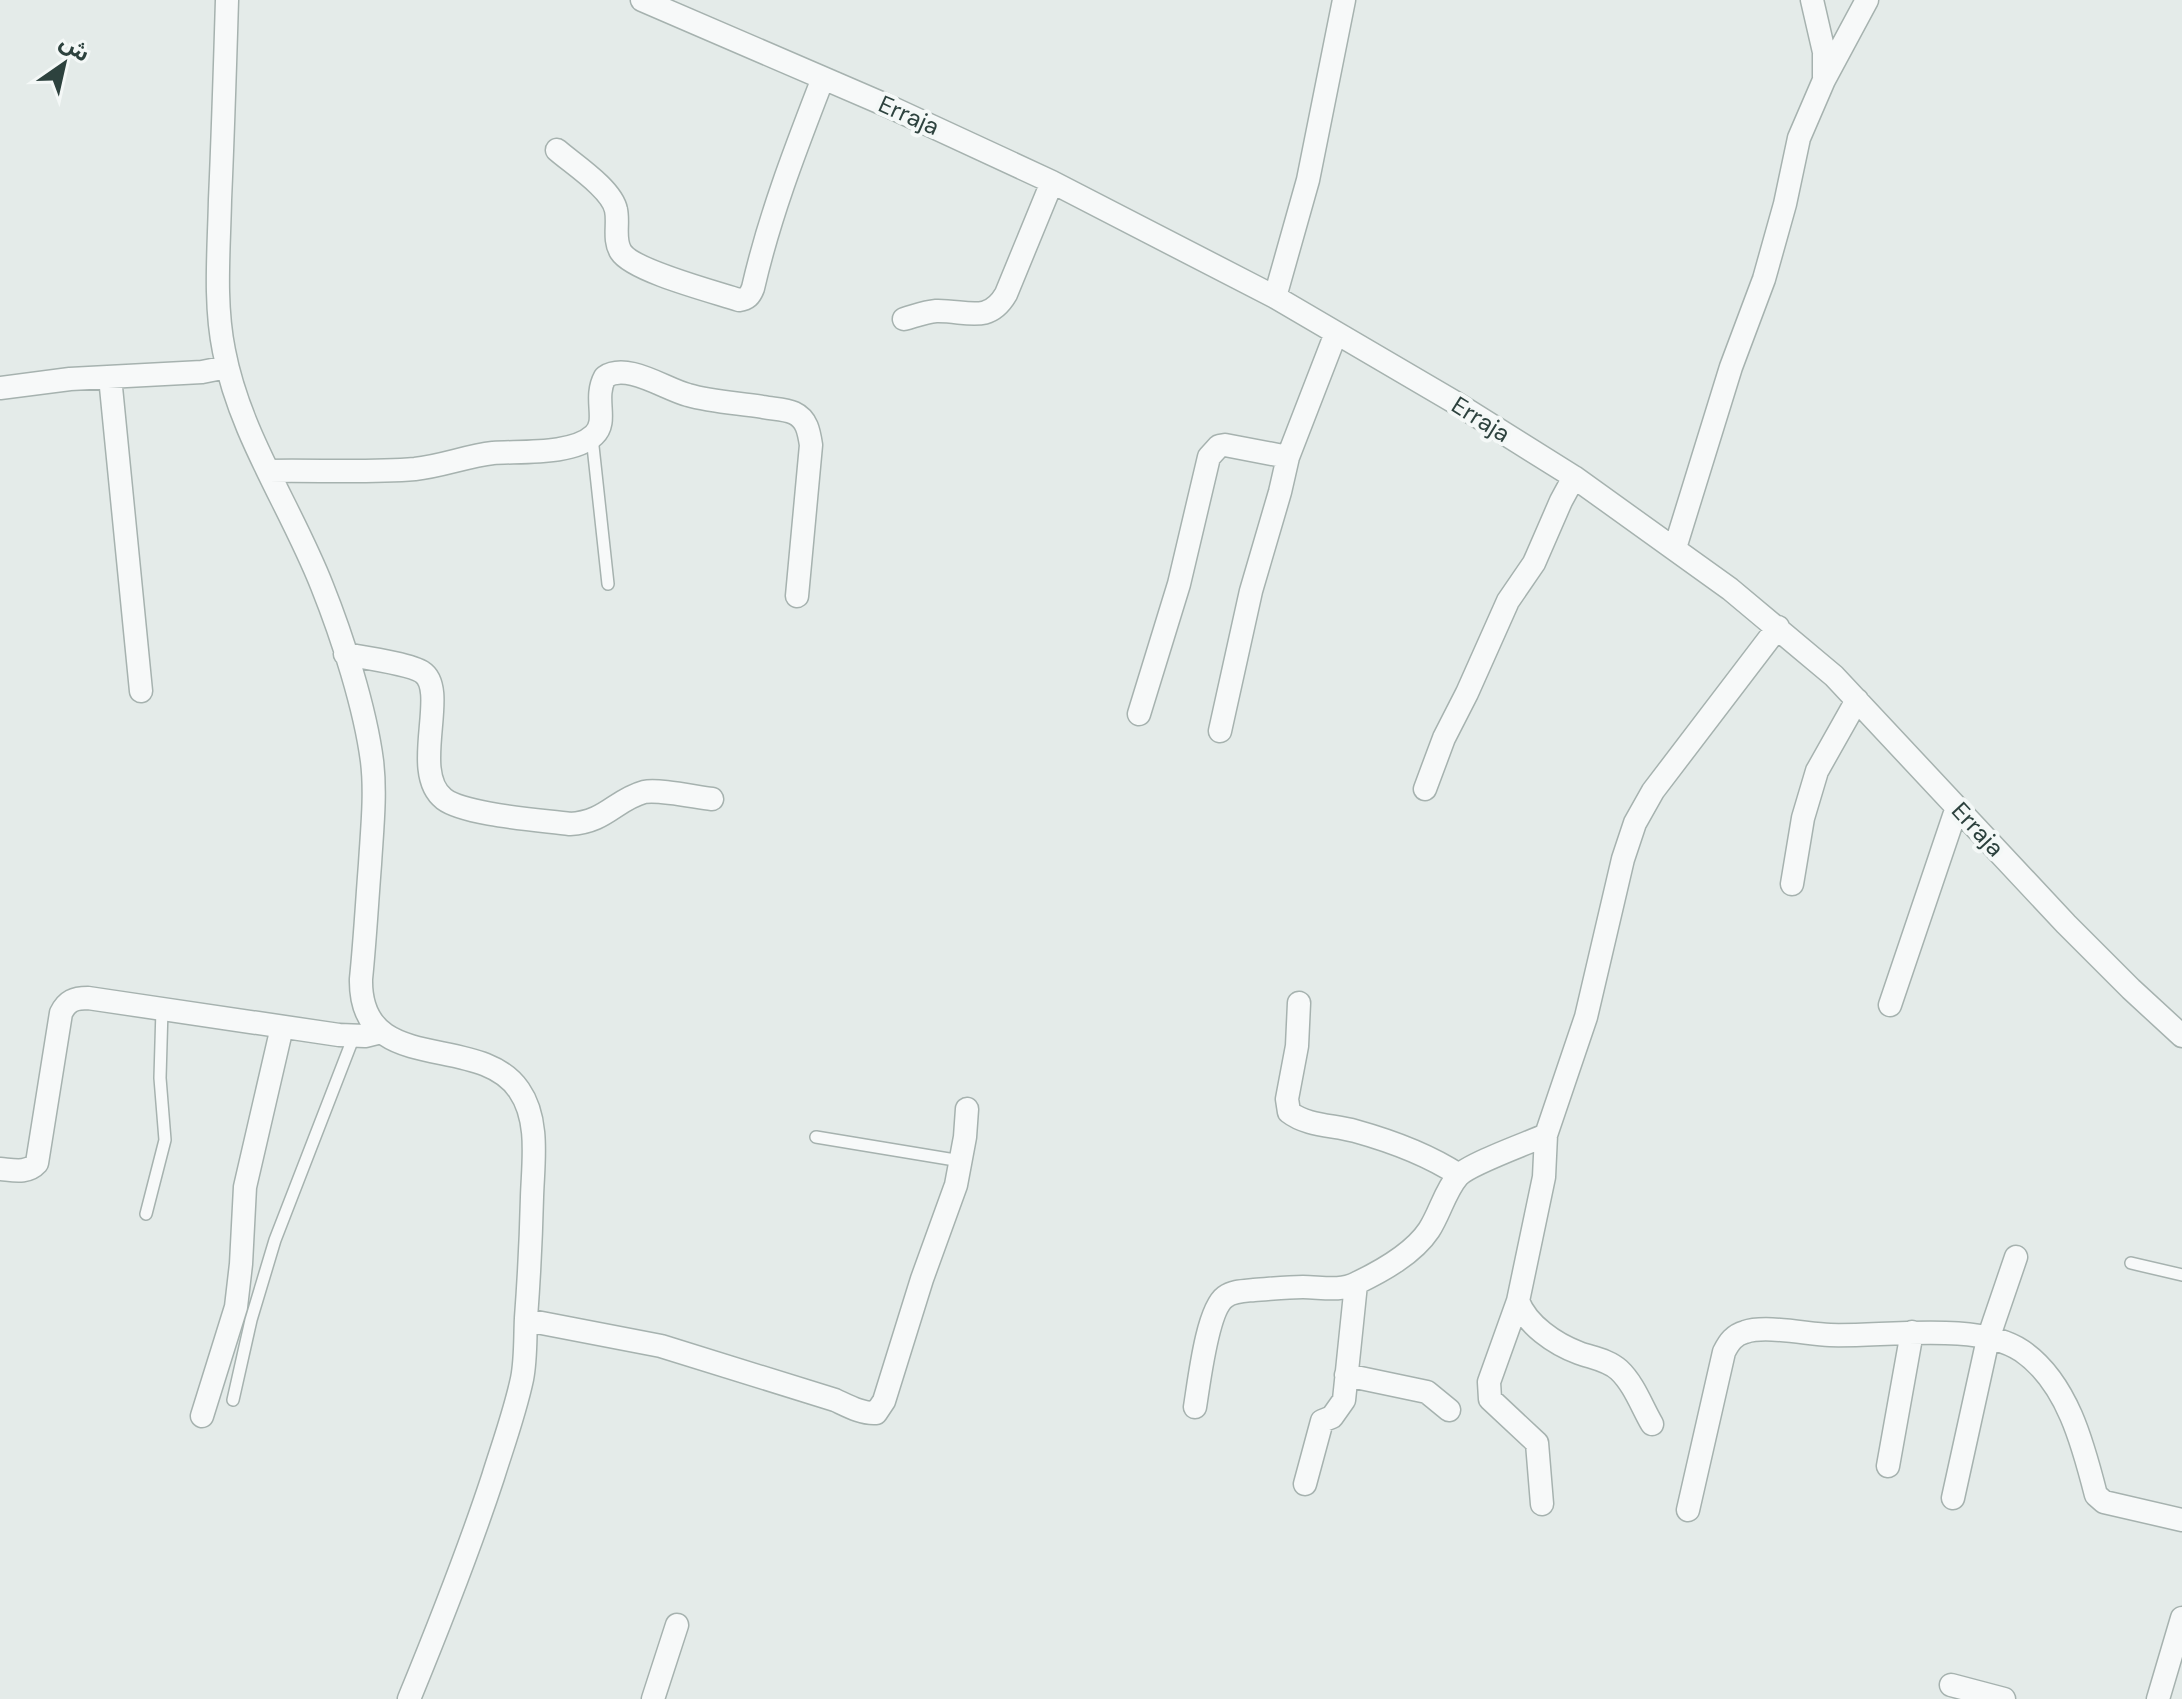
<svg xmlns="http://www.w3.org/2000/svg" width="2182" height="1699" font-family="'DM Sans','Noto Sans Arabic',sans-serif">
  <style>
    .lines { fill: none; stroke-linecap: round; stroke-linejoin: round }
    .service-casing { stroke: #a6b2af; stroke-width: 14 }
    .minor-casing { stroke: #a6b2af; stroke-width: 25 }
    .service { stroke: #f7f9f9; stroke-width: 11 }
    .minor { stroke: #f7f9f9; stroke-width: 22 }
    .labels { text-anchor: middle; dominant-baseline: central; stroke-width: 8; stroke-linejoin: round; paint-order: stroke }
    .street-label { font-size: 24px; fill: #2d423e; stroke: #f4f8f7 }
  </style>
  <rect width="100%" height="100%" fill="#e4ebe9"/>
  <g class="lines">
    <g class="service-casing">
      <path id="service" d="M592 437 608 584
        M816 1137 961 1161
        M146 1214 165 1140 160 1078 162 1009
        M2131 1263 2182 1275
        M233 1400 251 1320 275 1240 354 1036"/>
    </g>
    <g class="minor-casing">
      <path id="minor" d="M227 0C225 67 223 133 220 200 219 250 214 302 224 351 240 435 291 507 322 586 342 636 365 707 372 761 376 794 372 830 370 864 367 902 365 940 361 979 359 1078 479 1031 519 1090 540 1120 533 1163 532 1197 531 1237 529 1278 526 1318 525 1338 526 1359 522 1379 515 1412 503 1445 493 1477 468 1553 439 1626 409 1699
        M642 0 888 106 1052 182 1275 297 1456 403 1574 477 1730 589 1834 676 2066 924 2131 989 2182 1036
        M1812 0 1824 52V77
        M557 150C573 164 612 189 616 210 619 223 613 240 621 252 633 271 715 292 739 300 747 299 750 296 753 288 770 214 796 148 823 78
        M1275 297 1308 180 1344 0
        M904 319C915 316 925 312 936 311 966 310 988 325 1006 294L1052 182
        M110 377 141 691
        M0 388 70 379 202 372 227 367
        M268 471C317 470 367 473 415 469 442 466 467 456 493 453 521 451 573 455 594 435 609 421 593 399 605 377 627 362 665 389 688 395 712 402 738 403 763 407 772 409 785 409 794 413 807 419 809 432 811 445L797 596
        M1675 548 1731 367 1764 279 1785 204 1799 138 1824 80 1867 0
        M345 654C361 657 411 664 422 672 450 690 409 772 444 799 465 815 541 820 570 824 606 822 615 800 644 792 659 789 695 797 712 799
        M1139 714 1179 584 1209 457 1219 446 1225 445 1288 457
        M1220 731 1251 591 1280 492 1288 457 1336 333
        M1425 789 1444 738 1467 693 1508 601 1534 563 1561 501 1574 477
        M1792 884 1803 818 1817 771 1857 700
        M1299 1003 1297 1046 1287 1099 1289 1112C1307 1126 1333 1125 1355 1131 1391 1141 1427 1154 1459 1175
        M1890 1005 1957 807
        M1546 1135 1544 1177 1518 1301C1527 1325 1555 1344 1579 1353 1593 1358 1608 1360 1619 1370 1634 1384 1642 1407 1652 1424
        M0 1169C13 1170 27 1174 37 1163L61 1013C67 1001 74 998 88 998L339 1035 365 1036 381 1032
        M1518 1301 1489 1382 1490 1399 1537 1443 1542 1504
        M526 1320 661 1346 835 1400C848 1406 862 1414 876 1413L884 1401 922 1279 956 1185 965 1137 967 1109
        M1346 1375 1427 1392 1449 1410
        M1195 1407C1199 1383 1207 1310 1225 1297 1233 1291 1244 1291 1254 1290 1270 1289 1287 1287 1303 1287 1321 1287 1340 1292 1357 1283 1382 1271 1413 1254 1429 1230 1440 1213 1445 1191 1458 1176 1469 1164 1528 1143 1546 1135L1586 1017 1623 859 1635 823 1653 791 1778 627
        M202 1416 236 1307 241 1264 245 1187 282 1027
        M1888 1466 1912 1332
        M1305 1484 1322 1421 1332 1417 1344 1400 1356 1284
        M1953 1498 1988 1339 2016 1257
        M1688 1510 1724 1352C1729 1342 1734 1335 1745 1332 1765 1325 1807 1334 1830 1335 1882 1337 1979 1321 2022 1351 2067 1382 2083 1444 2096 1495L2104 1502 2182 1520
        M1951 1685 2004 1699
        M653 1699 677 1625
        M2158 1699 2182 1618"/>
    </g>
    <use href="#service" class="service"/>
    <use href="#minor" class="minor"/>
  </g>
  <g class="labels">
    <g class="street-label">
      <text transform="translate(909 115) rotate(24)">Erraja</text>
      <text transform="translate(1481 419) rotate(32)">Erraja</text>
      <text transform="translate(1978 829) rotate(47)">Erraja</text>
    </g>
  </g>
  <g transform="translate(64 64) rotate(34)" stroke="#f4f8f7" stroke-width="6" paint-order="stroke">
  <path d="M0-6L14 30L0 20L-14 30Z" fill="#2d423e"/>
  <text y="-12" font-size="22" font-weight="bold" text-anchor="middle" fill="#2d423e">ش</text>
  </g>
</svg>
